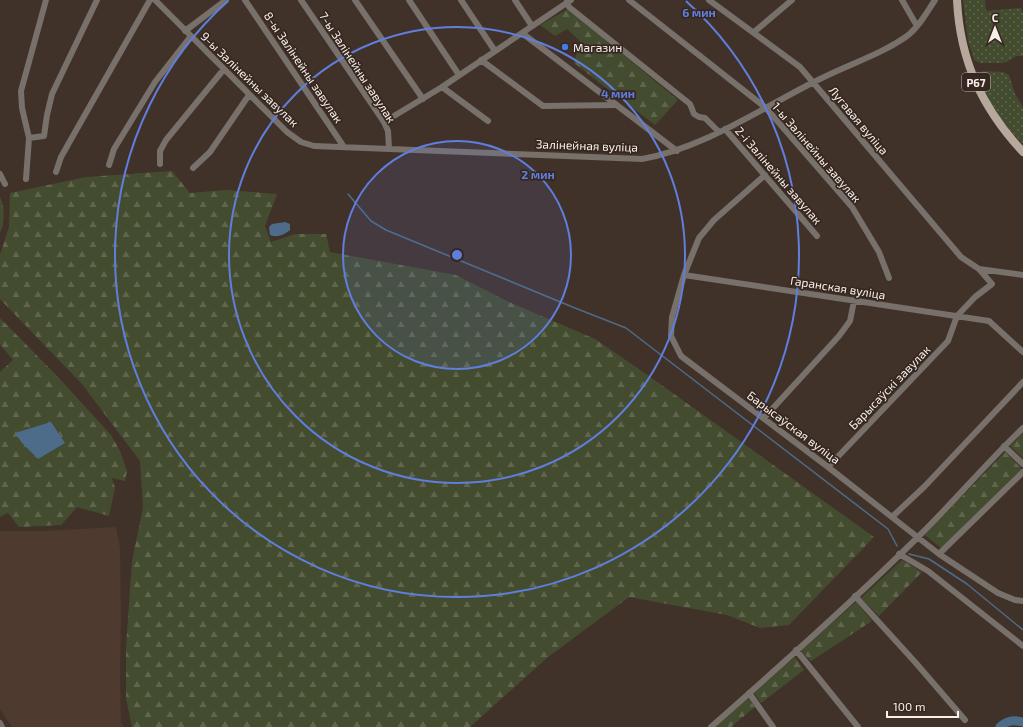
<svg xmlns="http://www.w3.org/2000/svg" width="1023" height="727" font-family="'Exo 2',sans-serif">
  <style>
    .built { fill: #4e3a2e }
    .grass { fill: url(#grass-dots) }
    .forest { fill: url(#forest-firs) }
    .water { fill: #4c6c8a }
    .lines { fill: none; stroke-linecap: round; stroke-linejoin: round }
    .stream { stroke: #4c6c8a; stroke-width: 1.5 }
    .river { stroke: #4c6c8a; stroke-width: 9 }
    .minor { stroke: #77706b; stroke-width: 6 }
    .major { stroke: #b7a89e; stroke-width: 8 }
    .ring { fill: none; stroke: #5f7edd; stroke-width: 2 }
    .shop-dot { fill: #3f7fe0; stroke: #362820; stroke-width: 1.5 }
    .labels { text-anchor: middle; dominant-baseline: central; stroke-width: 3.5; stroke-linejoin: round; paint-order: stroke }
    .shield { fill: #362820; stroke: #beb3ad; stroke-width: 1 }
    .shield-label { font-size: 11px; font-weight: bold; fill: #f9efea }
    .poi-label { font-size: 12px; fill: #f9efea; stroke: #362820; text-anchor: start }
    .street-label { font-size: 12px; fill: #f9efea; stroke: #362820 }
    .centre { fill: #5f7edd; stroke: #362820; stroke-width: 2 }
    .ring-label { font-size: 12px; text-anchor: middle; font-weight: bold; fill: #5f7edd; stroke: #362820; stroke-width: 3.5; stroke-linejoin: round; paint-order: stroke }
  </style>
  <defs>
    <pattern id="grass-dots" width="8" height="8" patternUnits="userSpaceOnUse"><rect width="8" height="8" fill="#444c30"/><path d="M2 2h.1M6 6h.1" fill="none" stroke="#60664e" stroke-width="1.8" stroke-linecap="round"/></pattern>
    <pattern id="forest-firs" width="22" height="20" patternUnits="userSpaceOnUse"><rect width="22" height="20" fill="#444c30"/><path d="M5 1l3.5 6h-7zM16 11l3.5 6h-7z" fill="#60664e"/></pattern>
  </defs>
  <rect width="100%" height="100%" fill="#413229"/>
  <path class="built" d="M116 527 120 548 121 619 120 676 121 722 124 727H12L0 709V531H45Z"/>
  <path class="grass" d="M963 0H985L986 11 1021 8 1023 14V56H1016L1008 61 1002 63H980L974 60 968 40Z
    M983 71 1003 72 1009 75 1015 94 1023 107V144C1006 127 984 98 978 75Z"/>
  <path class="forest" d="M568 9 678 100 655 125 574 63 580 41 567 29 555 36 540 25Z
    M172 171 190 193 226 190 277 194 265 226 271 242 295 234H326L330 252 456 275 509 302 595 339 646 374 874 537 789 625 760 628 727 615 629 597 548 657 470 727H132L126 698V648L132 561 143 508 140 461 82 384 0 299V255L9 227 10 193 86 177Z
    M0 197C5 208 5 222 0 233Z
    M0 318 57 376 111 435 120 451 127 471 125 481 112 478 115 488 109 516 77 507 61 525 19 527 8 513 0 517V372L13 360 0 344Z
    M1023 433V458L1010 446Z
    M1005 452 1022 469 941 548 925 535Z
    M902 560 922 572 879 616 861 598Z
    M856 602 872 621 811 661 801 651Z
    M795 657 804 670 761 703 754 693Z
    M748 698 755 707 731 727H716Z"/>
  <path class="water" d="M285 222 290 224V230C284 235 277 238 270 235L269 227 272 224Z
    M51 422 65 443 38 459 22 443 15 433Z"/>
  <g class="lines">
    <path class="stream" d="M348 194 371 221 386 230 575 308 626 328 888 529 897 546
      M909 554 929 559 967 584 1023 630"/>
    <path class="river" d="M1000 727C1007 720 1014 720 1023 722"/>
    <path class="minor" d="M155 0 287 132 301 142 314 146 642 159C703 148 757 111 812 83 843 66 879 56 907 36 919 27 927 12 935 0
      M245 0 344 147
      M301 0 384 122 388 131 389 148
      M355 0 423 99
      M409 0 459 75
      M461 0 495 51
      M515 0 532 26
      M567 0 569 7 690 104 694 114 699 117 705 118 719 132
      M629 0 766 108 852 207 879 252 889 278
      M709 0 800 67 961 257 979 269 992 284 975 297 957 316 948 341 828 467
      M902 0 917 26
      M185 31 226 0
      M754 32 792 0
      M522 33 677 151
      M481 60 543 106 615 105
      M442 87 488 121
      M384 122 442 87 571 0
      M725 129 817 236
      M29 138 44 136 47 115 52 94 97 0
      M160 164V151L166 140 224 69
      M109 165 114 149 155 82 191 36
      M193 168 210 152 249 95
      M56 172 61 157 150 0
      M0 174 5 184
      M765 175 714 220 699 238 684 275 672 317 671 336 681 356 828 467 939 554 998 593 1015 600 1023 601
      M26 179 29 138 22 108 21 91 46 0
      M979 269 1023 275
      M684 275 989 321 1023 352
      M764 418 839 336 850 321 854 301
      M1004 446 1023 464
      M892 517 925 486 1023 382
      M899 554 928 571 1023 646
      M939 554 1023 472
      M855 596 915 662 965 720
      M796 650 858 727
      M749 693 773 727
      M0 723 2 727
      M711 727C781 665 851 603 918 537 954 502 986 463 1023 428"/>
    <path class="major" d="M957 0C960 61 982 108 1023 152"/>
  </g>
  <circle cx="457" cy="255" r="114" fill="#5f7edd" fill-opacity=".12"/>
  <g class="ring">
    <circle cx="457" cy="255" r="114"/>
    <circle cx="457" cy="255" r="228"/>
    <path d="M686 1A342 342 0 1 1 228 1"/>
  </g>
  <circle class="shop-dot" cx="565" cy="47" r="4"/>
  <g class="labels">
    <rect class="shield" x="962" y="73" width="28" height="18" rx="3"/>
    <g class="shield-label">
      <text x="976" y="82">Р67</text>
    </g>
    <g class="poi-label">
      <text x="573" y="47">Магазин</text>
    </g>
    <g class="street-label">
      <text transform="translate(304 67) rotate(56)">8-ы Залінейны завулак</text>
      <text transform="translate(358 67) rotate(57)">7-ы Залінейны завулак</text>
      <text transform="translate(250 79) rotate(44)">9-ы Залінейны завулак</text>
      <text transform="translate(859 120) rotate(50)">Лугавая вуліца</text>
      <text transform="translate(587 145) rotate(2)">Залінейная вуліца</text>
      <text transform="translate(817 152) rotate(49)">1-ы Залінейны завулак</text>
      <text transform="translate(779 175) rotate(49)">2-і Залінейны завулак</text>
      <text transform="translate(838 287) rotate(9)">Гаранская вуліца</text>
      <text transform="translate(889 387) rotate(-46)">Барысаўскі завулак</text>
      <text transform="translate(794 427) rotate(37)">Барысаўская вуліца</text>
    </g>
  </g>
  <circle cx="457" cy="255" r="6" class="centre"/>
  <g class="ring-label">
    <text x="699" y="17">6 мин</text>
    <text x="618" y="98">4 мин</text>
    <text x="538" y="179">2 мин</text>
  </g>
  <g transform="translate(995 28)" stroke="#362820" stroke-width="3" paint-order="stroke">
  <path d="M0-3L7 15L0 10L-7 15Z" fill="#f9efea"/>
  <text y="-6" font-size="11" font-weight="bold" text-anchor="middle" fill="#f9efea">С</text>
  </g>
  <path d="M887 711v6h71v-6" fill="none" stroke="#f9efea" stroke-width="2"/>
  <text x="893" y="711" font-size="12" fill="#f9efea" stroke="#362820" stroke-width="3" paint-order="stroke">100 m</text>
</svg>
